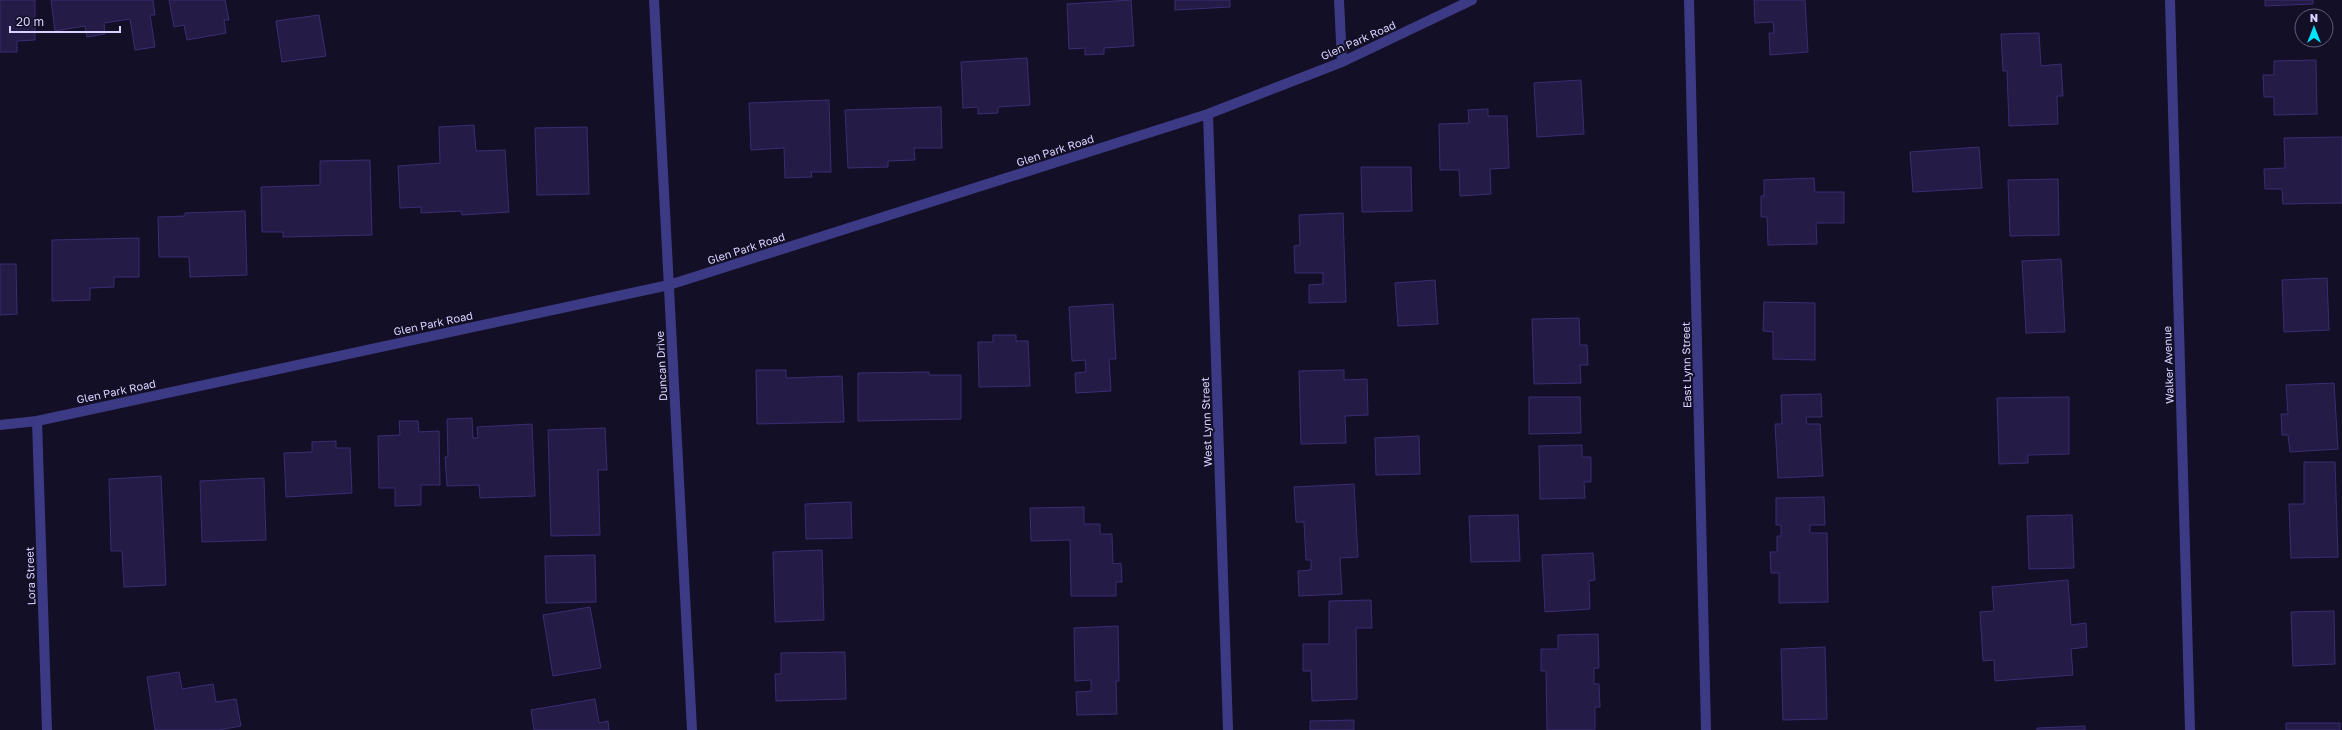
<svg xmlns="http://www.w3.org/2000/svg" width="2342" height="730" font-family="'Golos Text',sans-serif">
  <style>
    .building { fill: #241b47; stroke: #3b2d73 }
    .lines { fill: none; stroke-linecap: round; stroke-linejoin: round }
    .street { stroke: #3d3a85; stroke-width: 10 }
    .labels { text-anchor: middle; dominant-baseline: central; stroke-width: 4; stroke-linejoin: round; paint-order: stroke }
    .street-label { font-size: 11px; fill: #d9d4ff; stroke: #130f26 }
  </style>
  <rect width="100%" height="100%" fill="#130f26"/>
  <path class="building" d="M0 0H35V40L17 41V52H0Z
    M51 0H153L155 15H150L155 47 135 50 130 19 104 23 105 34 87 37 85 26 55 31Z
    M169 0H225L229 20H224L226 33 187 40 184 25 174 27Z
    M1131 0 1134 46 1104 48V54L1085 55V48L1069 49 1067 4Z
    M1175 0H1230V7L1175 10Z
    M1754 0H1805L1808 52 1770 55 1769 33H1774L1773 22 1755 23Z
    M2265 0H2313V4L2265 6Z
    M319 15 326 56 282 62 276 21Z
    M2039 33 2041 66 2061 64 2063 96H2057L2058 124 2009 126 2007 71H2003L2001 34Z
    M1027 58 1030 105 998 107V113L978 114V107L963 108 961 62Z
    M2316 60 2317 114 2274 115V97H2264L2263 75H2274V61Z
    M1581 80 1584 134 1537 137 1534 83Z
    M829 100 831 172H811L812 177 785 178 784 148 751 150 749 103Z
    M941 107 942 148H914L915 160 888 161V167L848 168 845 110Z
    M1488 109V116H1507L1509 168 1490 169 1491 194 1460 196 1459 170H1440L1439 124 1469 123 1468 110Z
    M474 125 476 151 505 150 509 212 462 215 461 211 421 213V207L400 208 398 166 440 163 439 127Z
    M587 127 589 194 537 195 535 128Z
    M2342 137V203L2283 204 2282 189H2265L2264 169 2285 168 2284 138Z
    M1979 147 1982 188 1913 192 1910 152Z
    M370 160 372 235 283 237V232H262L261 187 320 185V161Z
    M1361 167H1411L1412 211 1362 212Z
    M1814 178 1815 192H1844V223H1816L1817 244 1768 245 1767 217H1761V196H1764V180Z
    M2058 179 2059 235 2010 236 2008 180Z
    M245 211 247 275 190 277 189 257H159L158 217 185 216V213Z
    M1343 213 1346 302 1309 303V285L1323 284V273H1295L1294 246 1300 245 1299 215Z
    M139 238V277H114V287L90 288V300L52 301V240Z
    M2061 259 2065 332 2026 333 2022 261Z
    M0 264H16L17 314 0 315Z
    M2327 278 2329 330 2284 332 2282 280Z
    M1435 280 1438 324 1398 326 1395 283Z
    M1764 302 1815 303V360L1773 359V332L1763 331Z
    M1113 304 1116 359H1109L1111 391 1076 393 1075 373 1086 372 1085 360 1072 361 1069 307Z
    M1579 318 1580 345H1587L1588 365H1580L1581 383 1534 384 1532 319Z
    M993 335H1016V341H1028L1030 386 979 387 978 342H993Z
    M756 370H786V378L842 376 844 422 757 424Z
    M1344 370V380L1367 379 1368 415 1345 416 1346 443 1301 444 1299 371Z
    M929 372V375H961V419L858 421V373Z
    M2334 383 2338 449 2290 452 2288 435H2282L2281 414H2288L2286 385Z
    M1821 394 1822 417H1806L1807 424H1820L1823 476 1778 478 1775 424H1782L1781 395Z
    M1529 397H1580L1581 433 1529 434Z
    M2069 397V454L2028 455V463L1999 464 1997 398Z
    M472 418 473 438H478L477 427 532 424 535 496 480 498 479 485 447 486 445 457H448L447 419Z
    M399 421H418L419 432 439 431 440 485H421V505L395 506V488H379L378 436 400 435Z
    M605 428 607 470H598L600 535 551 536 548 430Z
    M1419 436 1420 474 1376 475 1375 438Z
    M336 441V448H350L352 493 286 497 284 453 312 452V442Z
    M1582 445V457H1591V482H1584L1585 498 1540 499 1539 446Z
    M2304 462H2335L2338 557 2291 558 2289 504H2304Z
    M161 476 166 585 124 587 122 551H111L109 479Z
    M264 478 266 540 202 542 200 481Z
    M1354 484 1358 557 1340 558 1342 594 1299 596 1298 571 1311 570V560H1306L1304 522H1296L1294 487Z
    M1824 497 1825 525H1810V533H1827L1828 602 1779 603V573H1771L1770 552H1777V536H1781V525H1776V498Z
    M851 502 852 538 806 539 805 504Z
    M1084 507V524H1100V534H1112L1113 564 1121 563 1122 582H1116V596H1071L1070 540 1031 541 1030 508Z
    M1518 515 1520 561 1471 562 1469 516Z
    M2072 515 2074 568 2029 569 2027 516Z
    M822 550 824 620 775 622 773 552Z
    M1593 553 1595 580 1589 581 1590 609 1545 612 1542 555Z
    M595 555 596 602 546 603 545 556Z
    M2068 580 2071 625 2086 623 2087 647 2071 649 2073 675 1995 681 1994 660 1983 661 1980 612 1994 611 1992 587Z
    M1371 600 1372 628H1356L1357 699 1312 701 1311 671H1303V644H1329V601Z
    M590 607 601 668 553 676 543 615Z
    M2334 611 2335 664 2293 666 2291 612Z
    M1118 626 1119 681H1116L1117 714 1077 715 1076 692 1091 691V680L1075 681 1074 628Z
    M1598 634 1599 668H1594V684H1599L1600 707H1595V730H1547L1546 671H1541V649H1558V635Z
    M1825 647 1827 719 1783 720 1781 649Z
    M845 652 846 699 776 701 775 674H781V653Z
    M179 672 182 689 213 684 216 702 236 699 241 726 218 730H155L147 677Z
    M595 699 599 723 608 721 609 730H534L531 710Z
    M1354 720V730H1310V721Z
    M2286 723H2340V730H2286Z
    M2085 726V730H2037V728Z"/>
  <g class="lines">
    <path class="street" d="M654 0 692 730
      M1339 0 1342 62
      M1689 0 1706 730
      M2170 0 2190 730
      M1208 114 1228 730
      M37 421 47 730
      M0 425 37 421 669 285 1208 114 1342 62 1472 0"/>
  </g>
  <g class="labels">
    <g class="street-label">
      <text transform="translate(1358 40) rotate(-24)">Glen Park Road</text>
      <text transform="translate(1055 150) rotate(-18)">Glen Park Road</text>
      <text transform="translate(746 248) rotate(-18)">Glen Park Road</text>
      <text transform="translate(433 323) rotate(-12)">Glen Park Road</text>
      <text transform="translate(1686 365) rotate(-91)">East Lynn Street</text>
      <text transform="translate(2168 365) rotate(-92)">Walker Avenue</text>
      <text transform="translate(661 366) rotate(-93)">Duncan Drive</text>
      <text transform="translate(116 391) rotate(-12)">Glen Park Road</text>
      <text transform="translate(1206 422) rotate(-92)">West Lynn Street</text>
      <text transform="translate(30 576) rotate(-92)">Lora Street</text>
    </g>
  </g>
  <g transform="translate(2314 28)"><circle r="19" fill="#130f26" stroke="#625e7d"/>
  <path d="M0-3L7 15L0 10L-7 15Z" fill="#00e5ff"/>
  <text y="-6" font-size="11" font-weight="bold" text-anchor="middle" fill="#d9d4ff">N</text>
  </g>
  <path d="M10 26v6h110v-6" fill="none" stroke="#d9d4ff" stroke-width="2"/>
  <text x="16" y="26" font-size="12" fill="#d9d4ff" stroke="#130f26" stroke-width="3" paint-order="stroke">20 m</text>
</svg>
